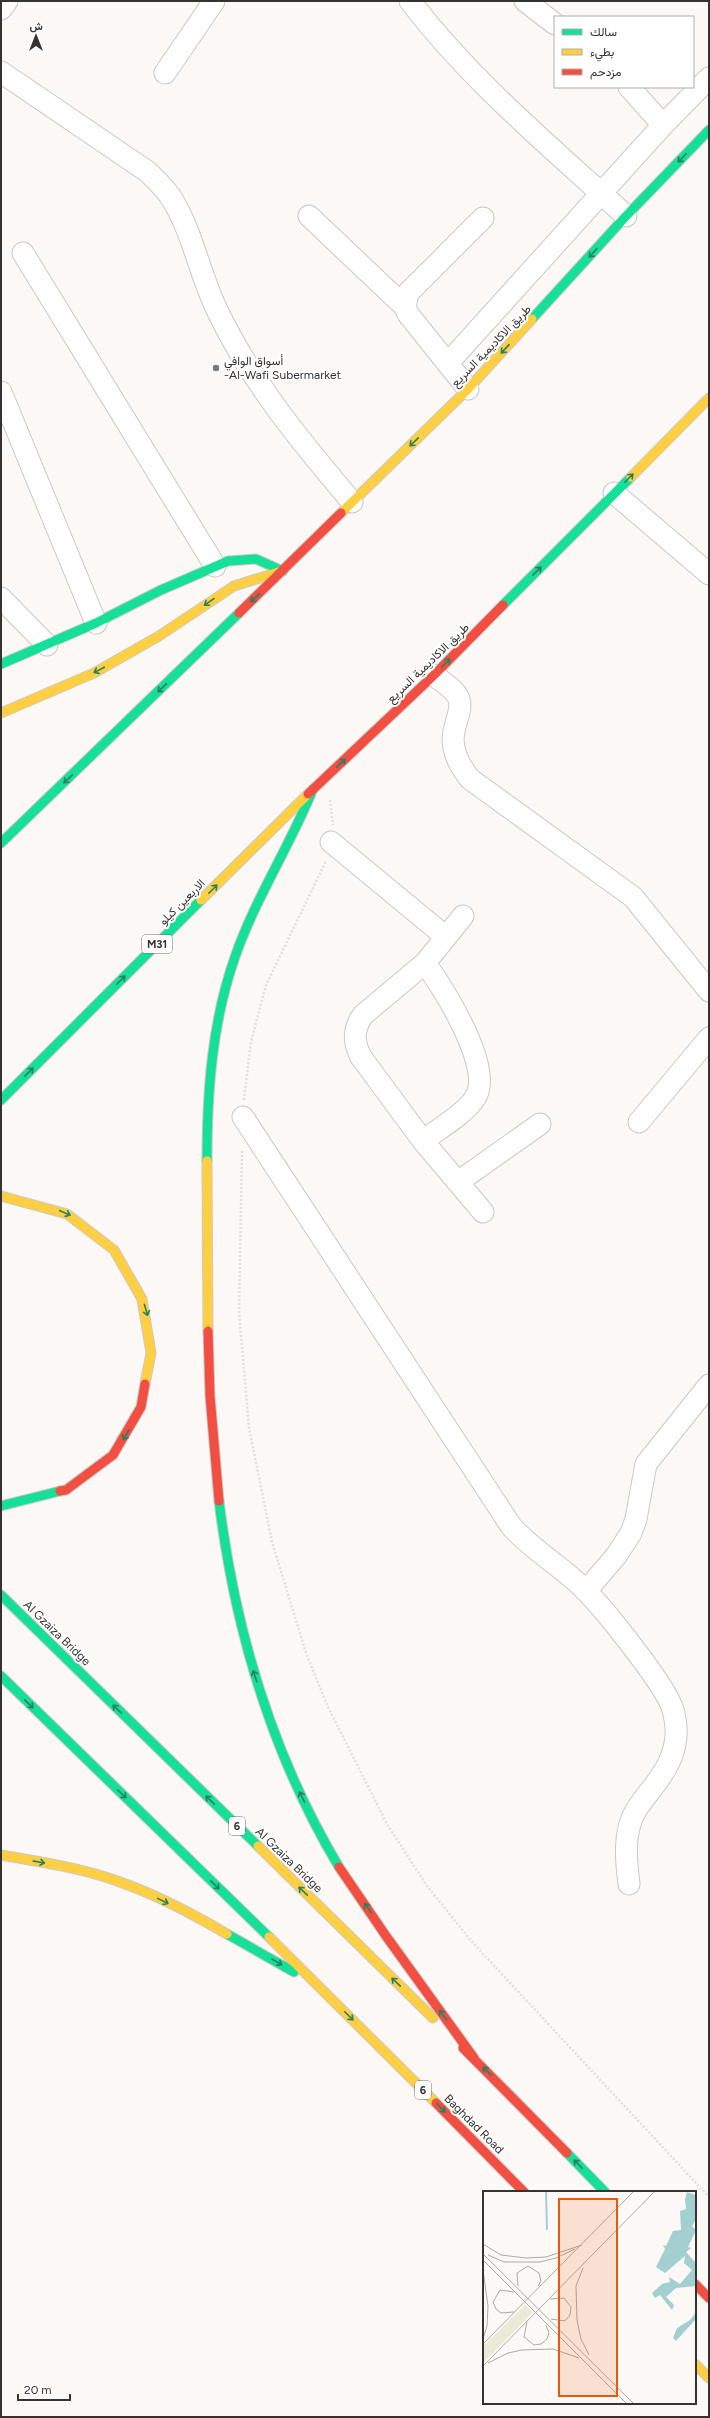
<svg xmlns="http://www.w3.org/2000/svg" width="710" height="2418" font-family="Figtree,Vazirmatn,sans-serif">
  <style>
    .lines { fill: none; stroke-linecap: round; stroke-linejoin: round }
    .street-casing { stroke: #cbc9c6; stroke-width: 23 }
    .fast-casing { stroke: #cbc9c6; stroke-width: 11 }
    .slow-casing { stroke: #cbc9c6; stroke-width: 11 }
    .jam-casing { stroke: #cbc9c6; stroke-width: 11 }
    .path { stroke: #e1dfdf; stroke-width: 2.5; stroke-dasharray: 2 2; stroke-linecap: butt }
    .street { stroke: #fefefe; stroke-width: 21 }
    .fast { stroke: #16e098; stroke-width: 9 }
    .slow { stroke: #ffcf43; stroke-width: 9 }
    .jam { stroke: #f24e42; stroke-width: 9 }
    .oneway { stroke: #27815f }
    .poi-dot { fill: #7a7876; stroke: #fff; stroke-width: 1.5 }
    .labels { text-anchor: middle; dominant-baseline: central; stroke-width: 4; stroke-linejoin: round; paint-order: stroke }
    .shield { fill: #fff; stroke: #72706f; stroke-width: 1 }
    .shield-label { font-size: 11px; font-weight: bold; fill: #353331 }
    .street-label { font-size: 12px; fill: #353331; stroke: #fff }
    .poi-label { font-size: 12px; fill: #353331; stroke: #fff; text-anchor: start }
    .inset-river { fill: none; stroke: #a2cfd0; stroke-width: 2 }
    .inset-road { fill: none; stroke: #aca9a7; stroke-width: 1 }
    .view { fill: #e8590c; fill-opacity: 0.15; stroke: #e8590c; stroke-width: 2 }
    .inset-edge { fill: none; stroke: #353331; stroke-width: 2 }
  </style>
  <rect width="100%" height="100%" fill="#fbf8f5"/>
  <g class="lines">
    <g class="street-casing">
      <path id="street" d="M410 1C472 82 551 147 626 216
        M525 1 555 24
        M1 9 7 1
        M1 72 148 172C157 181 166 189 172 199 193 233 200 276 218 312 252 383 302 443 352 502
        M165 73 214 1
        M629 87 663 125
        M309 216 405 307
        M23 253 215 566
        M448 363 663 125 709 78
        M468 389 408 314 405 307 408 293 483 218
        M1 392 96 623
        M614 493 709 574
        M1 598 47 645
        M434 675C442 682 455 689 459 699 462 709 457 717 455 727 449 746 458 764 470 779L633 897 709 991
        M331 842 446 937
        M463 916 425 963 363 1015C353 1029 353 1042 361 1057L423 1141 483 1212
        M243 1117 511 1526C533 1551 563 1567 586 1591 605 1610 667 1687 673 1710 678 1727 677 1744 670 1760 662 1779 647 1793 636 1810 623 1832 626 1860 629 1884
        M639 1122 709 1038
        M423 1141C438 1129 465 1114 475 1098 495 1069 443 988 425 963
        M458 1182 540 1124
        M586 1591 616 1556 631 1533 636 1519 646 1464 709 1385"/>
    </g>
    <g class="fast-casing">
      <path id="fast" d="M532 319 626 216 709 130
        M503 605 631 477
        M1 664 96 623 161 590 228 561 256 559 283 571
        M1 843 239 613
        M1 1100 201 900
        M207 1161C207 1092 212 1022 235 957 255 899 290 846 313 789
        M219 1501C235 1631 272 1755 339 1867
        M1 1506 60 1491
        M1 1595 258 1846
        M1 1676 269 1937
        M227 1934 294 1972
        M567 2153 605 2192"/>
    </g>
    <g class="slow-casing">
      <path id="slow" d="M631 477 709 398
        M341 513 468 389 532 319
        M1 713 94 673 159 636 234 586 282 571
        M201 900 308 794
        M207 1161 208 1331
        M1 1196 67 1214 114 1250 142 1299 151 1353 145 1384
        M258 1846 433 2018
        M1 1855C41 1862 82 1868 120 1882 157 1895 193 1914 227 1934
        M269 1937 436 2103
        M695 2364 709 2378"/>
    </g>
    <g class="jam-casing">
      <path id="jam" d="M239 613 341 513
        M308 794 434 675 503 605
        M208 1331 210 1396 219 1501
        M60 1491 66 1490 113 1455 141 1407 145 1384
        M339 1867 386 1936 474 2058
        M463 2048 567 2153
        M436 2103 524 2192
        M695 2284 709 2298"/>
    </g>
    <path class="path" d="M330 800 333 825
      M244 1100 251 1042 266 985 326 861
      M242 1151 239 1312 249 1428 272 1542 306 1653 328 1707 387 1824 427 1886 473 1943 709 2197"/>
    <use href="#street" class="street"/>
    <use href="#fast" class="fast"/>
    <use href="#slow" class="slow"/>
    <use href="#jam" class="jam"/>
  </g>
  <defs><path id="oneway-shaft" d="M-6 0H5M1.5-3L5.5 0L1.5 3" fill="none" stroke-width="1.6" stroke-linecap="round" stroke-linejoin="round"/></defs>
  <g class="oneway">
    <use href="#oneway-shaft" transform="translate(682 158) rotate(134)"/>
    <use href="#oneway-shaft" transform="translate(593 253) rotate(132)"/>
    <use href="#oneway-shaft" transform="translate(505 349) rotate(133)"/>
    <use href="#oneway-shaft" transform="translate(414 442) rotate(136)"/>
    <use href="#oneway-shaft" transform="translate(629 478) rotate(-45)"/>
    <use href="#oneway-shaft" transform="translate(537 571) rotate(-45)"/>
    <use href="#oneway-shaft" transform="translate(255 598) rotate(136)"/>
    <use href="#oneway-shaft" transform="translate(209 602) rotate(145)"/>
    <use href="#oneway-shaft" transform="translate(446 663) rotate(-45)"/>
    <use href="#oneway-shaft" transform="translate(99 670) rotate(152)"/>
    <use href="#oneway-shaft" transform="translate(162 688) rotate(136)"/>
    <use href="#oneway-shaft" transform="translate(341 763) rotate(-43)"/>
    <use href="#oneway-shaft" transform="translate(68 779) rotate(136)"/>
    <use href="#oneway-shaft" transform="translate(213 889) rotate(-45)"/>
    <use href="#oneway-shaft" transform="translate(121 980) rotate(-45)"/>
    <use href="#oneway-shaft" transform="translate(29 1072) rotate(-45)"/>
    <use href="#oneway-shaft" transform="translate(65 1213) rotate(24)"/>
    <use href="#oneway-shaft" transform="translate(146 1310) rotate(74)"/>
    <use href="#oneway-shaft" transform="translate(126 1435) rotate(119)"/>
    <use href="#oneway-shaft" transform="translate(255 1676) rotate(-108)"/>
    <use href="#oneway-shaft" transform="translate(29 1704) rotate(44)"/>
    <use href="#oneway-shaft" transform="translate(117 1709) rotate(-136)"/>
    <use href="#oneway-shaft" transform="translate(122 1794) rotate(44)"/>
    <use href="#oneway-shaft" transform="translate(302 1797) rotate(-116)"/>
    <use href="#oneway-shaft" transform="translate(210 1800) rotate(-136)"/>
    <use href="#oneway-shaft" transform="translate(39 1862) rotate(10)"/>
    <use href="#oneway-shaft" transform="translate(215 1885) rotate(44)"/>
    <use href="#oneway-shaft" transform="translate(303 1891) rotate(-136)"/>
    <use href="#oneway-shaft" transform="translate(163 1901) rotate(26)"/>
    <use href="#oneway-shaft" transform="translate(368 1908) rotate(-125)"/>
    <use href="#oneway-shaft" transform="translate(277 1962) rotate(30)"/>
    <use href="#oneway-shaft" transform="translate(396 1982) rotate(-136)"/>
    <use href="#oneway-shaft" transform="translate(443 2015) rotate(-125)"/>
    <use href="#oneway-shaft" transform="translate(349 2016) rotate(45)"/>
    <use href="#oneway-shaft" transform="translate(487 2071) rotate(-134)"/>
    <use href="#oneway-shaft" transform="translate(441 2108) rotate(45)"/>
    <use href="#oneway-shaft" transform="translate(578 2164) rotate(-134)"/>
  </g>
  <circle class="poi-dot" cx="216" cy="368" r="4"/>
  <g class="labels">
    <g class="shield">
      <rect x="142" y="935" width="30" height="18" rx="3"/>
      <rect x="229" y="1817" width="16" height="18" rx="3"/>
      <rect x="415" y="2081" width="16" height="18" rx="3"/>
    </g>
    <g class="shield-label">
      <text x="157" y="944">M31</text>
      <text x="237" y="1826">6</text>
      <text x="423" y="2090">6</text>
    </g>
    <g class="street-label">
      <text transform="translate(491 346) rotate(-46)">طريق الاكاديمية السريع</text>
      <text transform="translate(428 663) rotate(-44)">طريق الاكاديمية السريع</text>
      <text transform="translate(182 902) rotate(-45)">الاربعين كيلو</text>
      <text transform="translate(57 1633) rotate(44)">Al Gzaiza Bridge</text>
      <text transform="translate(289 1860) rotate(44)">Al Gzaiza Bridge</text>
      <text transform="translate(474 2124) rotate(45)">Baghdad Road</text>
    </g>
    <g class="poi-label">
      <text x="224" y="361">أسواق الوافي<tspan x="224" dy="14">-Al-Wafi Subermarket</tspan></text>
    </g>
  </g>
  <g transform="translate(483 2191)">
    <rect width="213" height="213" fill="#fbf8f5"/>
    <path d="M42 114 50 121 0 172V155Z" fill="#eaebd7"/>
    <path d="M204 1 213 4V29L209 35 213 39 205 56 208 57 203 61 213 72V95L193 97 183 106 191 114 189 119 177 104 172 107 169 102 179 93 187 91 186 86 197 93 209 79 201 72 202 65 182 82 173 76 182 58 180 54 183 55 190 40 198 39 197 20 203 18 202 8ZM213 121V128L193 150 190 147 194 137 207 129Z" fill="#a2cfd0"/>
    <path class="inset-river" d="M63 0 64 39"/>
    <path class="inset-road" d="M0 21V37M0 53 18 64 43 67 63 66 99 54M0 63 151 213M5 64 21 71H57L73 67 92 58M0 69 144 213M100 77 93 95 94 129 98 148 106 164M0 79 5 115 4 135 0 148M35 95 34 82 45 75 56 82 58 90 55 95M31 101 17 99 10 111 13 118 18 122 31 121M67 108 81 107 88 116 87 124 82 130 68 128M44 131 41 146 51 154 58 153 64 148 66 142 63 134M0 153 151 0M5 172 25 162 39 159 70 158 96 167M0 175 172 0"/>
    <path class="view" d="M76 8H134V205H76Z"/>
    <rect width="213" height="213" class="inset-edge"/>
  </g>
  <rect width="710" height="2418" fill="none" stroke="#353331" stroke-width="4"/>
  <rect x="554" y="16" width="140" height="72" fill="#ffffff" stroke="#aeadad"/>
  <rect x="562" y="29" width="20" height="6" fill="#16e098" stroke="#aeadad"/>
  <text x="590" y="36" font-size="12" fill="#353331">سالك</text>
  <rect x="562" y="49" width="20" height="6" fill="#ffcf43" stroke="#aeadad"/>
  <text x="590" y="56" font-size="12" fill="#353331">بطيء</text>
  <rect x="562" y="69" width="20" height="6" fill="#f24e42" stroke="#aeadad"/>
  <text x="590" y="76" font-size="12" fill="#353331">مزدحم</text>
  <g transform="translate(36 36)" stroke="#ffffff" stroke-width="3" paint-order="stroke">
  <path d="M0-3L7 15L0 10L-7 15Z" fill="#353331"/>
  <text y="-6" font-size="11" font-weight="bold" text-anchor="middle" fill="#353331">ش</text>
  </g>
  <path d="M18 2394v6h52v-6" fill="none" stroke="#353331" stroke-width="2"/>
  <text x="24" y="2394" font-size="12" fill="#353331" stroke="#ffffff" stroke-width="3" paint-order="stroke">20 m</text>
</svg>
